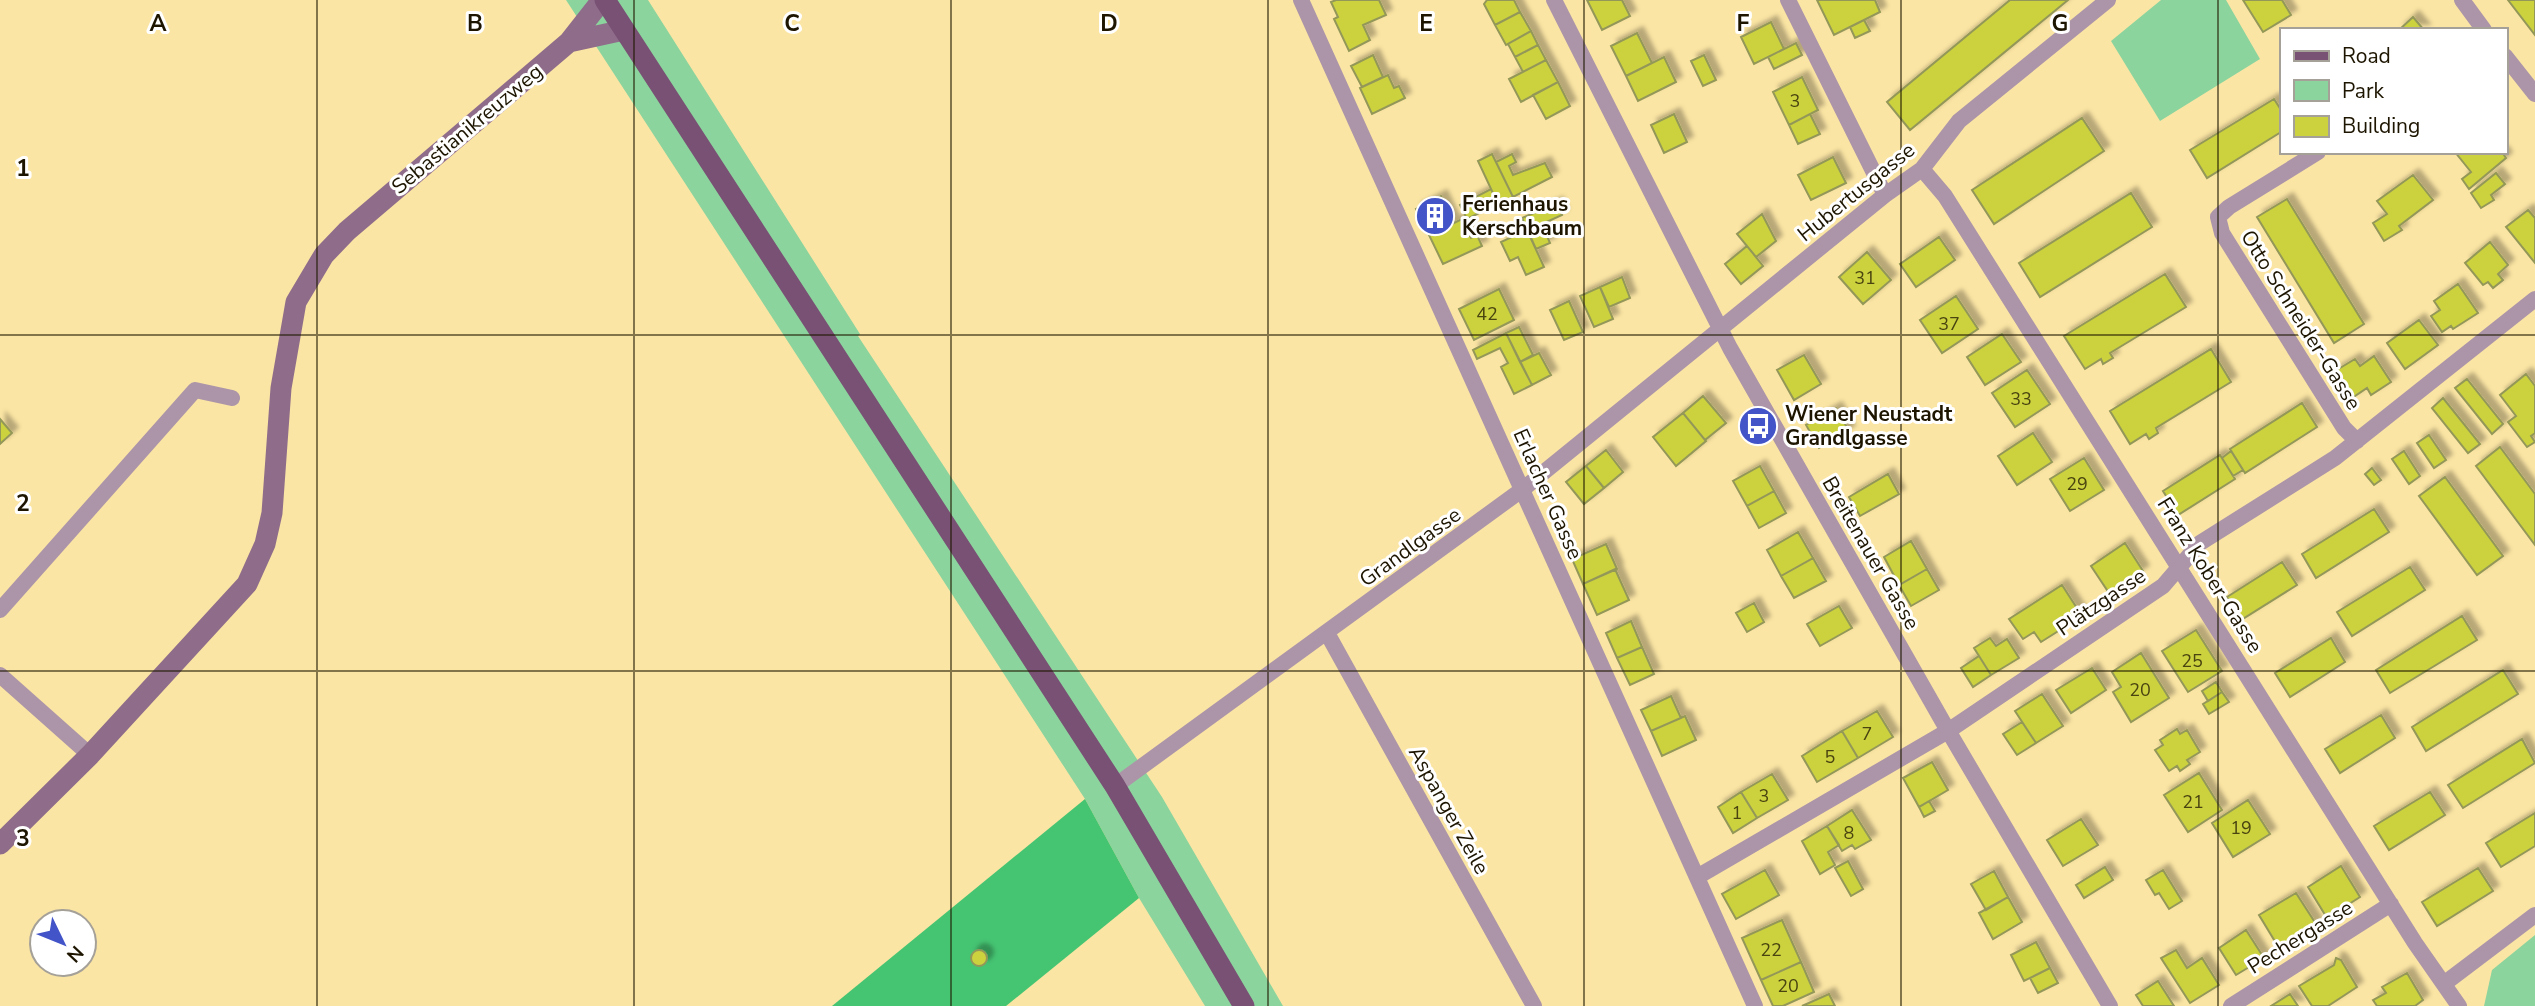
<svg xmlns="http://www.w3.org/2000/svg" width="2535" height="1006" font-family="'Nunito Sans',sans-serif">
  <style>
    .green { fill: #8cd49e }
    .forest { fill: #45c472 }
    .building { fill: #ccd23e; stroke: #939758; stroke-width: 2; filter: url(#shadow) }
    .lines { fill: none; stroke-linecap: round; stroke-linejoin: round }
    .street { stroke: #ac95a8; stroke-width: 16 }
    .secondary { stroke: #8f6d8a; stroke-width: 21 }
    .primary { stroke: #795174; stroke-width: 21 }
    .grid { fill: none; stroke: #1d1500; stroke-width: 2; stroke-opacity: 0.55 }
    .labels { text-anchor: middle; dominant-baseline: central; stroke-width: 6; stroke-linejoin: round; paint-order: stroke }
    .number-label { font-size: 18px; fill: #494410 }
    .street-label { font-size: 21px; fill: #1d1500; stroke: #fff }
    .poi-label { font-size: 21px; font-weight: bold; fill: #1d1500; stroke: #fff; text-anchor: start }
    .grid-label { font-size: 23px; text-anchor: middle; font-weight: bold; fill: #1d1500; stroke: #fff; stroke-width: 6; stroke-linejoin: round; paint-order: stroke }
  </style>
  <defs>
    <filter id="shadow"><feDropShadow dx="6" dy="-6" stdDeviation="2" flood-color="#0004"/></filter>
  </defs>
  <rect width="100%" height="100%" fill="#fbe5a4"/>
  <path class="green" d="M566 0H648L860 334 858 336 1162 797 1283 1006H1205L1139 898 1085 799Z
    M2161 0H2226L2260 59 2160 121 2111 41Z
    M2535 935V1006H2484L2492 970Z"/>
  <path class="forest" d="M1085 799 1139 898 1006 1006H832Z"/>
  <path class="building" d="M1336 0H1379L1386 15 1363 25 1370 40 1349 51 1334 19 1338 17 1331 2Z
    M1487 0H1514L1520 12 1495 25 1484 4Z
    M1587 0H1622L1630 16 1602 30Z
    M1817 0H1875L1880 12 1834 35Z
    M2010 0H2068L1910 130 1887 102Z
    M2243 0H2282L2291 15 2263 32Z
    M2508 0H2535V35Z
    M1520 12 1531 31 1506 45 1495 25Z
    M2413 17 2424 30H2399Z
    M1864 20 1870 31 1855 38 1850 27Z
    M1771 22 1784 49 1754 64 1741 37Z
    M1531 31 1538 45 1515 57 1508 44Z
    M1637 33 1652 63 1626 76 1611 46Z
    M1796 43 1802 55 1774 69 1768 57Z
    M1538 45 1546 60 1523 72 1515 57Z
    M1373 55 1383 77 1362 87 1351 66Z
    M1704 55 1716 80 1703 86 1691 61Z
    M1664 57 1676 82 1638 101 1626 76Z
    M1546 60 1558 82 1521 102 1509 79Z
    M1388 75 1394 88 1399 86 1405 98 1372 114 1360 88Z
    M1802 77 1818 110 1789 125 1773 92Z
    M1558 82 1570 106 1546 119 1533 95Z
    M2274 99 2281 110V132L2207 178 2190 150Z
    M1674 114 1687 142 1664 153 1651 125Z
    M1810 114 1820 134 1798 144 1789 125Z
    M2082 118 2104 151 1994 224 1972 190Z
    M2455 152H2502L2506 158 2469 189 2462 179 2471 172Z
    M1492 154 1513 197 1498 204 1478 161Z
    M1512 154 1516 162 1509 166 1513 175 1545 163 1552 177 1513 197 1496 162Z
    M1833 157 1846 183 1811 200 1798 175Z
    M2496 173 2505 184 2491 195 2494 200 2481 208 2471 193Z
    M2413 175 2433 200 2399 226 2402 230 2384 241 2373 223 2387 214 2377 201Z
    M1491 189 1498 204 1467 219 1460 205Z
    M2131 193 2152 227 2040 297 2019 263Z
    M1441 196 1454 223 1429 235 1416 209Z
    M2287 199 2364 324 2334 343 2257 217Z
    M1557 203 1562 215 1542 224 1550 243 1536 249 1522 218Z
    M2528 210 2535 218V263L2506 227Z
    M1762 214 1776 241 1756 257 1737 234Z
    M1462 219 1471 238 1477 235 1482 246 1443 264 1429 235Z
    M1527 230 1544 267 1526 275 1518 257 1510 261 1501 242Z
    M1939 237 1955 260 1916 287 1900 264Z
    M2490 242 2508 265 2498 274 2503 280 2493 288 2488 282 2483 285 2465 263Z
    M1747 246 1763 266 1741 284 1725 264Z
    M1867 252 1891 280 1863 304 1839 277Z
    M2165 274 2186 307 2110 353 2113 358 2103 364 2101 359 2085 369 2064 336Z
    M1622 277 1630 298 1609 307 1600 287Z
    M2458 284 2478 313 2453 329 2451 326 2442 332 2431 316 2440 310 2434 301Z
    M1600 287 1613 319 1594 327 1580 296Z
    M1499 289 1514 320 1474 340 1459 309Z
    M1956 296 1978 329 1942 353 1920 320Z
    M1569 301 1583 332 1564 340 1550 310Z
    M2419 320 2438 345 2405 369 2387 343Z
    M1519 327 1533 355 1520 362 1506 333Z
    M1506 333 1532 385 1514 394 1501 367 1508 363 1500 348 1477 359 1473 350Z
    M2002 334 2021 362 1985 385 1967 357Z
    M2211 349 2231 382 2156 428 2158 433 2149 439 2146 434 2130 444 2110 411Z
    M1539 353 1551 375 1532 385 1520 362Z
    M1804 355 1821 384 1794 400 1777 370Z
    M2374 356 2391 382 2371 395 2367 388 2352 398 2335 371 2355 359 2360 366Z
    M2027 370 2050 404 2015 427 1992 393Z
    M2526 374 2535 386V433L2531 436 2535 442 2527 447 2508 422 2516 416 2500 395Z
    M2467 379 2503 424 2492 434 2455 388Z
    M1703 396 1726 423 1705 440 1683 413Z
    M2443 398 2480 444 2468 453 2432 408Z
    M2302 403 2317 427 2245 473 2230 449Z
    M1836 408 1849 431 1819 448 1806 425Z
    M1683 413 1706 441 1676 466 1653 437Z
    M0 419 12 433 0 444Z
    M2033 433 2052 462 2017 485 1998 456Z
    M2429 435 2446 460 2434 468 2417 443Z
    M2500 447 2535 494V545L2476 466Z
    M1606 450 1623 472 1604 488 1586 466Z
    M2231 451 2243 470 2233 476 2222 458Z
    M2404 451 2420 476 2409 484 2392 459Z
    M2220 455 2235 479 2178 515 2163 491Z
    M2084 458 2104 490 2070 511 2050 479Z
    M1586 466 1604 488 1584 504 1566 482Z
    M1760 466 1774 491 1747 506 1733 481Z
    M2372 468 2381 480 2374 485 2365 474Z
    M1888 474 1899 494 1860 516 1849 497Z
    M2445 477 2503 556 2477 575 2419 496Z
    M1774 491 1786 513 1759 528 1747 506Z
    M2374 509 2389 532 2316 578 2302 554Z
    M1798 532 1813 558 1781 576 1767 550Z
    M1911 541 1927 569 1899 585 1884 557Z
    M2125 543 2143 571 2109 593 2091 566Z
    M1606 544 1617 569 1583 584 1572 559Z
    M1813 558 1826 581 1794 598 1781 576Z
    M2282 562 2297 585 2241 620 2227 597Z
    M2410 567 2425 590 2352 636 2337 612Z
    M1615 569 1629 600 1597 615 1583 584Z
    M1927 569 1939 590 1911 606 1899 585Z
    M2062 585 2082 616 2041 642 2034 632 2023 639 2009 619Z
    M1754 603 1764 622 1747 632 1736 613Z
    M1839 606 1852 628 1820 646 1807 624Z
    M2462 616 2477 640 2390 693 2376 670Z
    M1631 621 1642 647 1617 658 1606 633Z
    M2196 630 2222 671 2188 692 2162 651Z
    M1990 638 1996 646 2007 639 2019 658 1991 675 1974 648Z
    M2331 638 2345 662 2290 697 2275 673Z
    M1642 647 1654 674 1630 685 1617 658Z
    M2141 653 2169 698 2131 722 2113 692 2121 687 2112 672Z
    M1979 656 1991 675 1973 687 1961 668Z
    M2092 668 2106 690 2071 713 2056 690Z
    M2503 670 2518 694 2426 751 2412 727Z
    M2216 682 2222 692 2208 701 2202 691Z
    M2222 692 2229 702 2209 714 2203 704Z
    M2042 694 2063 726 2036 743 2015 711Z
    M1671 696 1681 718 1651 731 1641 710Z
    M1877 711 1893 737 1858 758 1842 731Z
    M2381 715 2395 738 2340 773 2325 749Z
    M1685 716 1696 740 1662 756 1651 731Z
    M2022 722 2036 743 2017 755 2003 734Z
    M2177 729 2180 734 2187 730 2200 752 2187 760 2190 764 2180 771 2177 766 2169 771 2155 750 2163 745 2160 740Z
    M1842 731 1858 758 1817 782 1802 756Z
    M2522 739 2535 763 2463 808 2448 785Z
    M1932 762 1948 790 1919 807 1903 778Z
    M2199 773 2222 810 2188 832 2164 795Z
    M1772 774 1788 800 1757 818 1741 792Z
    M1741 792 1757 818 1733 833 1718 807Z
    M2430 792 2445 815 2389 850 2374 826Z
    M2248 800 2270 834 2233 857 2212 823Z
    M1929 801 1935 811 1924 817 1919 807Z
    M1852 810 1871 840 1855 849 1852 845 1842 851 1827 826Z
    M2535 813V846L2501 867 2486 843Z
    M2081 819 2098 845 2063 866 2047 840Z
    M1827 826 1839 845 1828 852 1835 865 1820 874 1802 841Z
    M1848 861 1863 889 1851 896 1835 868Z
    M2341 866 2360 897 2327 918 2308 887Z
    M2105 867 2113 880 2084 898 2076 885Z
    M2478 868 2493 891 2437 926 2422 902Z
    M1765 870 1779 895 1736 919 1722 894Z
    M2163 870 2182 901 2169 909 2159 893 2155 895 2146 880Z
    M1994 871 2008 897 1986 910 1971 884Z
    M2296 893 2316 924 2279 948 2259 915Z
    M2008 897 2022 922 1993 939 1979 913Z
    M1782 920 1801 962 1761 980 1742 938Z
    M2246 930 2264 958 2236 975 2219 948Z
    M2036 942 2050 968 2024 981 2011 955Z
    M2176 950 2187 968 2202 958 2219 985 2190 1003 2161 958Z
    M971 958a8 8 0 1 1 16 0a8 8 0 1 1-16 0Z
    M2336 958 2341 960 2357 987 2328 1006H2312L2299 986 2334 965Z
    M1801 962 1814 992 1783 1006H1773L1761 980Z
    M2050 968 2058 983 2038 993 2030 978Z
    M2407 973 2423 1000 2415 1006H2377L2373 1000 2386 993 2382 987Z
    M2158 981 2174 1006H2143L2136 995Z
    M1829 994 1835 1006H1802Z
    M2290 994 2298 1006H2271Z"/>
  <g class="lines">
    <path class="street" d="M1301 0 1755 1006
      M1554 0 1730 348 1943 722 2110 1006
      M1788 0 1885 195
      M2462 0 2484 30
      M2505 56 2535 94
      M2318 152 2229 207 2218 217 2222 233 2344 428 2357 441
      M1922 169 1945 196 2415 943 2459 1006
      M0 610 195 390 232 398
      M1327 633 1534 1006
      M0 675 90 755
      M1115 786 1523 489 1885 195 1922 169 1959 121 2108 0
      M1697 877 1948 731 2163 586 2200 543 2335 458 2535 299
      M2445 983 2535 915
      M2231 1006 2391 904"/>
    <path class="secondary" d="M569 42 602 0
      M0 844 90 755 247 584 265 544 272 513 281 388 296 302 324 255 347 231 569 42 624 30"/>
    <path class="primary" d="M605 0 1115 786 1244 1006"/>
  </g>
  <path class="grid" d="M317 0V1006M634 0V1006M951 0V1006M1268 0V1006M1584 0V1006M1901 0V1006M2218 0V1006M0 335H2535M0 671H2535"/>
  <defs>
    <g id="building-disc" transform="scale(2.0125)"><circle r="9.5" fill="#4254c8" stroke="#fff"/><path d="M-4-6H4V6H1V3H-1V6H-4ZM-2.5-4.3h1.7v1.8h-1.7ZM.8-4.3h1.7v1.8H.8ZM-2.5-1h1.7V.8h-1.7ZM.8-1h1.7V.8H.8Z" fill="#fff"/></g>
    <g id="bus-disc" transform="scale(2.0125)"><circle r="9.5" fill="#4254c8" stroke="#fff"/><path d="M-5-6H5V4H4V6H2V4H-2V6H-4V4H-5ZM-3.5-4V0h7V-4ZM-3.5 1.2v1.5H-2V1.2ZM2 1.2v1.5H3.5V1.2Z" fill="#fff"/></g>
  </defs>
  <g fill-rule="evenodd">
    <use href="#building-disc" x="1435" y="216"/>
    <use href="#bus-disc" x="1758" y="426"/>
  </g>
  <g class="labels">
    <g class="number-label">
      <text x="1795" y="101">3</text>
      <text x="1865" y="278">31</text>
      <text x="1487" y="314">42</text>
      <text x="1949" y="324">37</text>
      <text x="2021" y="399">33</text>
      <text x="2077" y="484">29</text>
      <text x="2192" y="661">25</text>
      <text x="2140" y="690">20</text>
      <text x="1867" y="734">7</text>
      <text x="1830" y="757">5</text>
      <text x="1764" y="796">3</text>
      <text x="2193" y="802">21</text>
      <text x="1737" y="813">1</text>
      <text x="2241" y="828">19</text>
      <text x="1849" y="833">8</text>
      <text x="1771" y="950">22</text>
      <text x="1788" y="986">20</text>
    </g>
    <g class="street-label">
      <text transform="translate(467 129) rotate(-40)">Sebastianikreuzweg</text>
      <text transform="translate(1856 192) rotate(-39)">Hubertusgasse</text>
      <text transform="translate(2301 320) rotate(58)">Otto Schneider-Gasse</text>
      <text transform="translate(1548 494) rotate(66)">Erlacher Gasse</text>
      <text transform="translate(1410 547) rotate(-36)">Grandlgasse</text>
      <text transform="translate(1871 553) rotate(60)">Breitenauer Gasse</text>
      <text transform="translate(2210 575) rotate(58)">Franz Kober-Gasse</text>
      <text transform="translate(2101 602) rotate(-34)">Plätzgasse</text>
      <text transform="translate(1449 810) rotate(61)">Aspanger Zeile</text>
      <text transform="translate(2300 937) rotate(-32)">Pechergasse</text>
    </g>
    <g class="poi-label">
      <text x="1462" y="204">Ferienhaus<tspan x="1462" dy="24">Kerschbaum</tspan></text>
      <text x="1785" y="414">Wiener Neustadt<tspan x="1785" dy="24">Grandlgasse</tspan></text>
    </g>
  </g>
  <g class="grid-label">
    <text x="158" y="31">A</text>
    <text x="475" y="31">B</text>
    <text x="792" y="31">C</text>
    <text x="1109" y="31">D</text>
    <text x="1426" y="31">E</text>
    <text x="1743" y="31">F</text>
    <text x="2060" y="31">G</text>
    <text x="23" y="176">1</text>
    <text x="23" y="511">2</text>
    <text x="23" y="846">3</text>
  </g>
  <rect x="2280" y="28" width="228" height="126" fill="#ffffff" stroke="#a5a199" stroke-width="2"/>
  <rect x="2294" y="51" width="35" height="10" fill="#795174" stroke="#a5a199" stroke-width="2"/>
  <text x="2342" y="63" font-size="21" fill="#1d1500">Road</text>
  <rect x="2294" y="80" width="35" height="21" fill="#8cd49e" stroke="#a5a199" stroke-width="2"/>
  <text x="2342" y="98" font-size="21" fill="#1d1500">Park</text>
  <rect x="2294" y="116" width="35" height="21" fill="#ccd23e" stroke="#a5a199" stroke-width="2"/>
  <text x="2342" y="133" font-size="21" fill="#1d1500">Building</text>
  <g transform="translate(63 943) rotate(133)"><circle r="33" fill="#ffffff" stroke="#a5a199" stroke-width="2"/>
  <path d="M0-5L12 26L0 18L-12 26Z" fill="#4254c8"/>
  <text y="-10" font-size="19" font-weight="bold" text-anchor="middle" fill="#1d1500">N</text>
  </g>
</svg>
